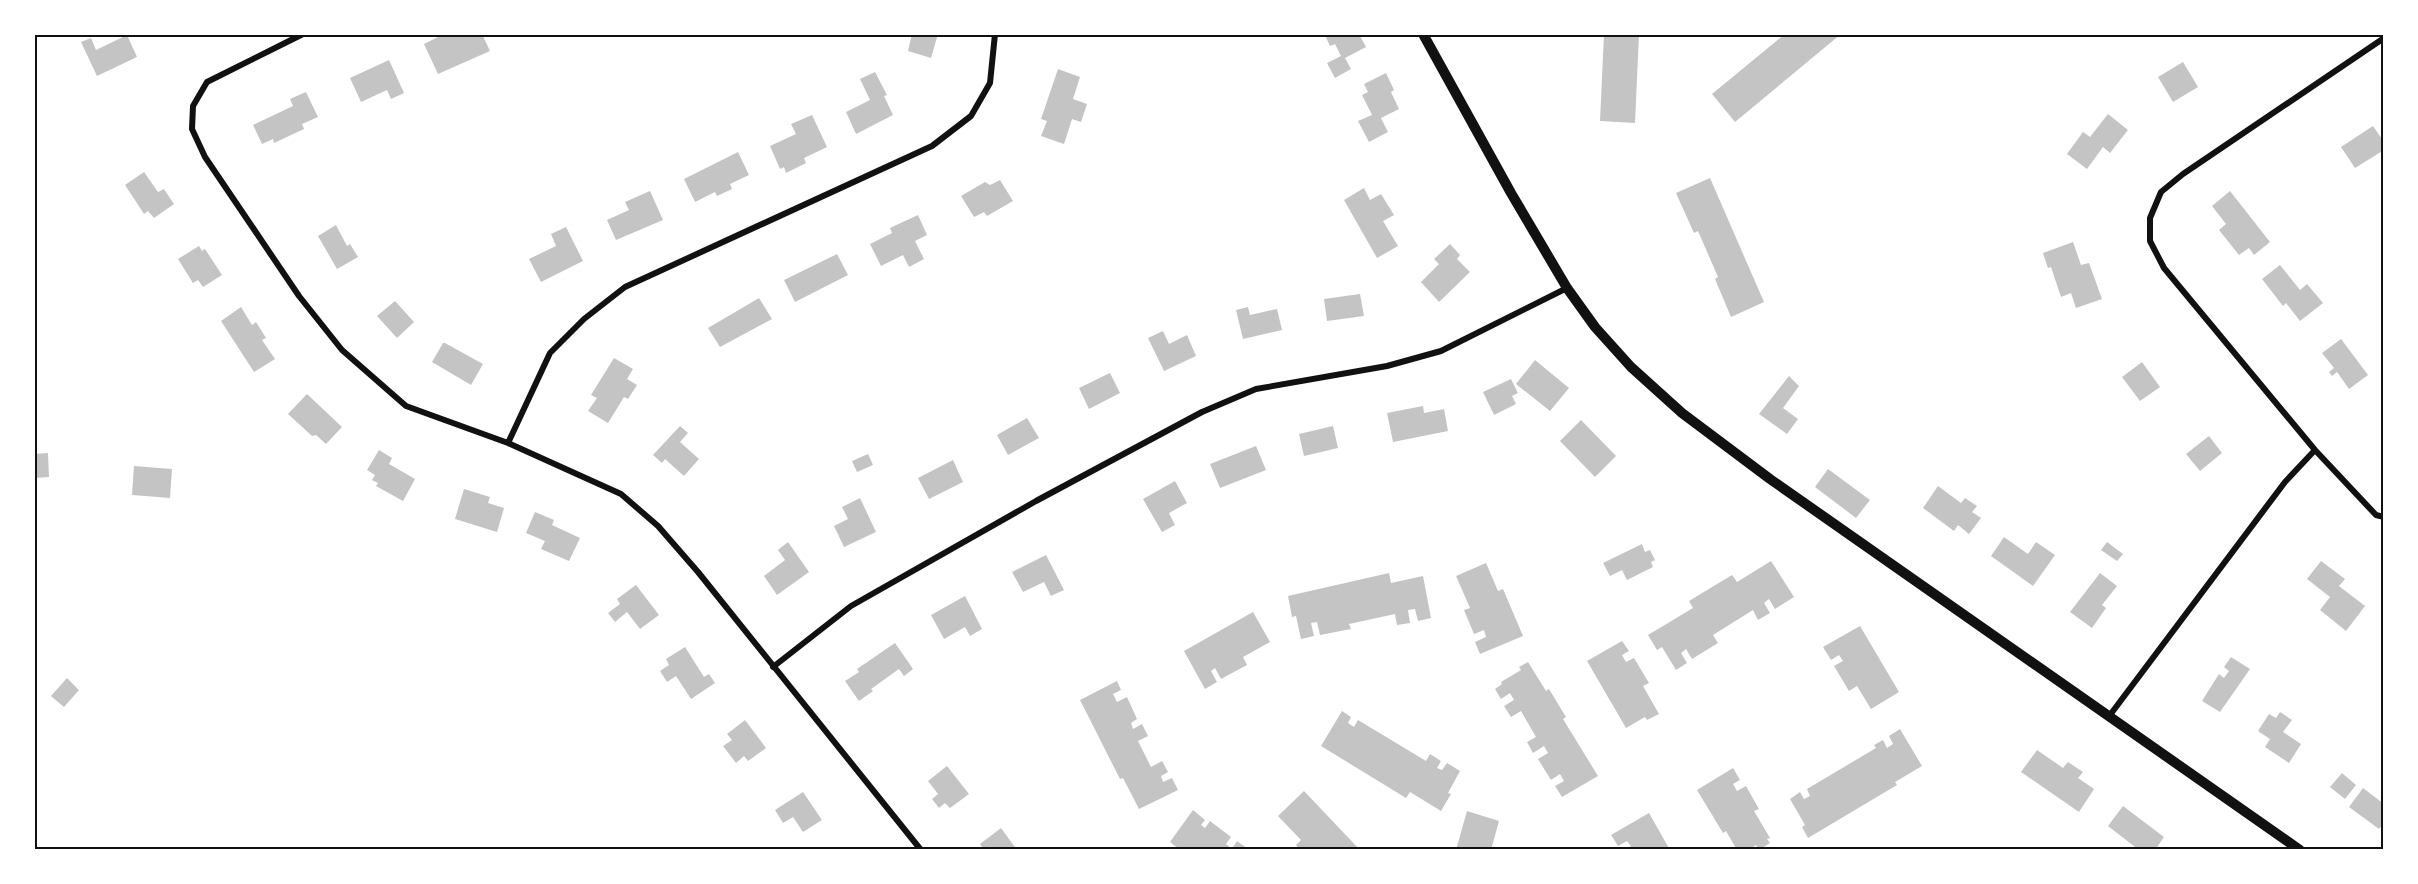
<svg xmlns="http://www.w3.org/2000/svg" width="2418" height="884" font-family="'Asap Condensed',sans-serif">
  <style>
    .building { fill: #c4c4c4 }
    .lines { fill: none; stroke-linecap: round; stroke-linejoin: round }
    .minor { stroke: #111; stroke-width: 6 }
    .tertiary { stroke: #111; stroke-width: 10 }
    .neatline { fill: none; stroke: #111; stroke-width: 2 }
  </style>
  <rect width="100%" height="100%" fill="#fff"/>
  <path class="building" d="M444 34H482L490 51 438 74 424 44Z
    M912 34H938L931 58 908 51Z
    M1359 34 1366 47 1345 58 1351 69 1335 78 1327 63 1341 56 1335 44 1330 46 1325 35Z
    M1604 34H1639L1635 123 1600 121Z
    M1785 34H1841L1735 122 1712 94Z
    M127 35 137 57 97 76 81 42 91 38 96 50Z
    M389 60 404 93 391 99 387 90 361 102 350 78Z
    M2183 62 2198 87 2173 102 2158 77Z
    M1058 69 1080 77 1073 99 1087 104 1081 122 1072 119 1064 144 1041 136 1047 121 1041 119Z
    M875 72 887 95 884 96 893 115 856 134 846 112 870 100 860 79Z
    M1386 73 1394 90 1391 92 1399 109 1381 118 1388 132 1369 142 1358 121 1372 115 1362 95 1368 92 1364 84Z
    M306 92 318 117 302 124 304 129 274 143 273 139 262 144 253 125 293 106 290 99Z
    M2108 114 2128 130 2110 153 2103 147 2087 169 2067 154 2083 132 2090 137Z
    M812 115 827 147 804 158 806 163 786 173 784 167 780 169 770 146 796 134 791 124Z
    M2373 126 2384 142V150L2355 168 2341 147Z
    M738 152 749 175 730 184 732 189 717 196 715 192 695 202 684 179Z
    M144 172 158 192 164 189 174 204 154 218 148 211 144 214 125 185Z
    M1710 178 1764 302 1731 317 1715 279 1718 277 1698 231 1694 233 1676 193Z
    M1000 180 1013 201 987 216 984 212 974 217 961 196 985 182 990 185Z
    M1364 188 1370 200 1381 194 1394 215 1383 221 1398 246 1377 258 1344 200Z
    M650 191 663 220 616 240 607 220 629 210 625 202Z
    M2230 191 2270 242 2254 255 2249 248 2239 255 2219 230 2226 224 2212 206Z
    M918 215 927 235 915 241 924 259 909 267 903 255 881 266 870 244 892 233 890 228Z
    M336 225 347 246 350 244 358 257 337 269 318 236Z
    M566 227 583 261 541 282 529 259 556 246 551 234Z
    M2073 242 2081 265 2089 263 2102 299 2076 308 2071 293 2061 297 2051 267 2048 268 2043 253Z
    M1450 244 1460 255 1457 259 1470 272 1439 302 1421 282 1439 264 1434 259Z
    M199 246 202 251 205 249 222 275 203 287 198 280 193 283 178 259Z
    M837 254 848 275 795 302 784 280Z
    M2280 265 2300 290 2307 284 2323 303 2300 321 2286 303 2283 306 2262 279Z
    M1360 294 1364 316 1327 321 1324 299Z
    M759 298 772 319 720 347 708 328Z
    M395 301 414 322 397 338 377 316Z
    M241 307 252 325 256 322 266 338 262 340 275 359 254 372 221 321Z
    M1248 307 1250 315 1277 309 1282 330 1243 339 1236 310Z
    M1163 331 1169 344 1187 335 1196 356 1164 371 1148 338Z
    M2341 339 2368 375 2349 389 2337 372 2332 376 2329 372 2334 368 2322 353Z
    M443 343H445L483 364 471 385 432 362Z
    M614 358 633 369 627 379 637 385 628 399 624 397 608 423 588 411 597 398 591 395Z
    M1535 360 1569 388 1550 411 1516 384Z
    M2142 362 2160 387 2140 401 2122 377Z
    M1110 373 1120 393 1089 409 1079 388Z
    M1789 376 1799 386 1783 408 1798 419 1787 434 1759 414Z
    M1511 379 1518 393 1512 396 1516 404 1494 415 1483 392Z
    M307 394 342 427 326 444 316 435 312 436 288 414Z
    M1423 406 1424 413 1444 409 1448 431 1393 442 1387 413Z
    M1027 418 1039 438 1008 455 997 435Z
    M1581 420 1616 456 1595 477 1560 441Z
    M680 426 688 433 680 442 699 459 684 476 665 459 662 463 653 455Z
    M1333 426 1338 448 1304 456 1299 434Z
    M2209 436 2222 453 2200 471 2186 454Z
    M1256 446 1266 470 1220 488 1210 464Z
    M379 450 392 458 389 464 415 479 403 501 376 486 378 483 372 480 375 475 367 470Z
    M48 453 49 477 34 478V454Z
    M868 454 873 465 857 472 852 461Z
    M953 460 963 482 929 499 918 478Z
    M134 466 172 469 170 498 132 495Z
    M1828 469 1870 500 1856 518 1815 487Z
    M1175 481 1187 503 1169 513 1175 525 1162 532 1143 499Z
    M1938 486 1961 503 1965 498 1977 506 1972 512 1981 518 1969 534 1958 525 1954 531 1923 508Z
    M464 489 490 497 488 503 504 508 497 532 455 519Z
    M860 498 876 532 844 547 834 526 848 519 842 507Z
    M535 512 554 520 552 525 580 538 569 561 541 549 545 541 526 533Z
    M2004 537 2028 554 2036 542 2055 555 2033 586 1991 556Z
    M788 542 809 572 777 595 764 576 785 560 778 550Z
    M2107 542 2123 554 2117 561 2101 550Z
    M1642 544 1645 552 1650 550 1655 560 1651 562 1653 567 1627 580 1622 570 1610 576 1603 563Z
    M1046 555 1064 590 1051 596 1044 582 1023 592 1012 572Z
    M1771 561 1794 597 1775 609 1769 599 1764 603 1770 613 1758 620 1753 610 1713 635 1718 643 1692 659 1686 649 1681 653 1687 663 1676 670 1662 647 1657 650 1648 635 1693 608 1689 601 1732 575 1737 582Z
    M2321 561 2345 579 2339 586 2365 606 2346 631 2320 610 2330 597 2307 579Z
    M1486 563 1498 591 1503 589 1523 636 1480 654 1475 642 1486 637 1484 630 1474 634 1464 610 1470 608 1456 576Z
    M1389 573 1391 583 1423 576 1431 618 1418 621 1415 609 1408 610 1410 623 1397 625 1395 614 1349 624 1351 629 1320 635 1317 622 1311 623 1314 636 1301 639 1296 616 1292 617 1288 596Z
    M2100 573 2117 586 2102 605 2106 608 2092 628 2070 612Z
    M636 585 659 615 640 629 627 612 615 622 608 613 620 604 617 599Z
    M965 596 982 629 970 636 965 627 944 639 931 615Z
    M1253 612 1270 642 1243 657 1247 665 1221 679 1215 668 1211 671 1217 682 1205 689 1184 651Z
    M1860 626 1899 692 1871 709 1857 686 1849 691 1834 666 1843 661 1839 655 1831 660 1823 647Z
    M1622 641 1629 651 1622 655 1626 662 1634 658 1649 683 1643 686 1659 714 1647 720 1645 717 1626 728 1587 661Z
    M895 643 913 669 904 676 899 669 871 689 873 691 859 701 845 681 859 672 857 669Z
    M685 647 704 677 709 674 715 683 691 699 676 676 667 682 660 671 669 665 666 659Z
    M2231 657 2250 669 2220 712 2202 701 2219 674 2224 678 2229 671 2224 667Z
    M1528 662 1546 691 1549 689 1566 717 1563 719 1598 776 1562 797 1555 786 1564 781 1560 774 1551 780 1538 759 1548 753 1544 746 1533 753 1527 742 1536 737 1521 711 1511 717 1504 706 1514 700 1510 693 1501 699 1495 689 1502 684 1501 682 1521 670 1519 667Z
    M67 678 79 690 64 707 51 696Z
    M1117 681 1121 690 1113 694 1117 702 1127 697 1137 719 1131 723 1133 729 1142 724 1148 736 1138 741 1151 767 1162 761 1168 772 1161 776 1163 782 1172 778 1178 790 1139 809 1123 778 1120 779 1080 700Z
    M1342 711 1351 717 1348 723 1354 727 1358 720 1426 761 1430 754 1441 761 1437 768 1442 770 1447 763 1460 771 1448 793 1451 794 1441 811 1410 792 1406 798 1321 746Z
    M2280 712 2292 720 2283 732 2301 744 2289 763 2265 747 2270 739 2258 731 2269 714 2276 718Z
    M745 720 766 748 748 761 744 756 736 763 723 746 732 740 727 734Z
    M1900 729 1922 766 1895 782 1897 785 1808 838 1802 827 1805 825 1790 799 1800 792 1804 799 1810 796 1807 789 1876 748 1874 745 1883 740 1887 748 1893 744 1889 736Z
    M2037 750 2063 768 2068 762 2083 772 2078 778 2094 789 2079 812 2021 772Z
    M947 766 969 794 950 808 945 803 939 808 932 799 938 794 928 781Z
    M1733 768 1740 780 1733 784 1737 791 1746 786 1759 809 1754 811 1770 838 1767 839 1770 843 1759 850 1756 845 1749 850H1737L1726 831 1723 833 1697 790Z
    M2342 773 2356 785 2345 799 2330 787Z
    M2363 788 2384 804V823L2379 829 2349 807Z
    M1304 791 1360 850H1300L1296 845 1301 840 1278 816Z
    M803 792 822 820 803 832 793 817 783 823 775 810Z
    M2123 806 2164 837 2155 850H2139L2108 826Z
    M1193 810 1205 820 1201 825 1205 828 1210 821 1231 837 1226 844 1232 849 1237 841 1249 850H1180L1170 842Z
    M1467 811 1499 821 1491 850H1456Z
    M1649 813 1670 850H1624L1631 846 1627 841 1618 846 1611 835Z
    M1001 828 1017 850H984L980 844Z"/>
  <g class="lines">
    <path class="minor" d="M303 34 207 82 193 106 192 129 205 157 299 296 342 350 406 406 508 443 621 494 658 526 698 572 921 850
      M508 443 550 353 584 319 625 287 932 146 971 116 990 83 995 34
      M2315 450 2376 515 2384 517
      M773 667 851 606 1036 501 1202 412 1256 389 1387 366 1441 351 1567 288
      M2110 715 2285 482 2315 450 2164 268 2150 241V218L2161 192 2183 174 2384 38"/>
    <path class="tertiary" d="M1423 34 1511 193 1567 288 1595 327 1631 367 1682 413 1770 479 2300 850"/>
  </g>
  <rect width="2418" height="884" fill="none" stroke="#ffffff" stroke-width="72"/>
  <rect x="36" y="36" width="2346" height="812" class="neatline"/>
</svg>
